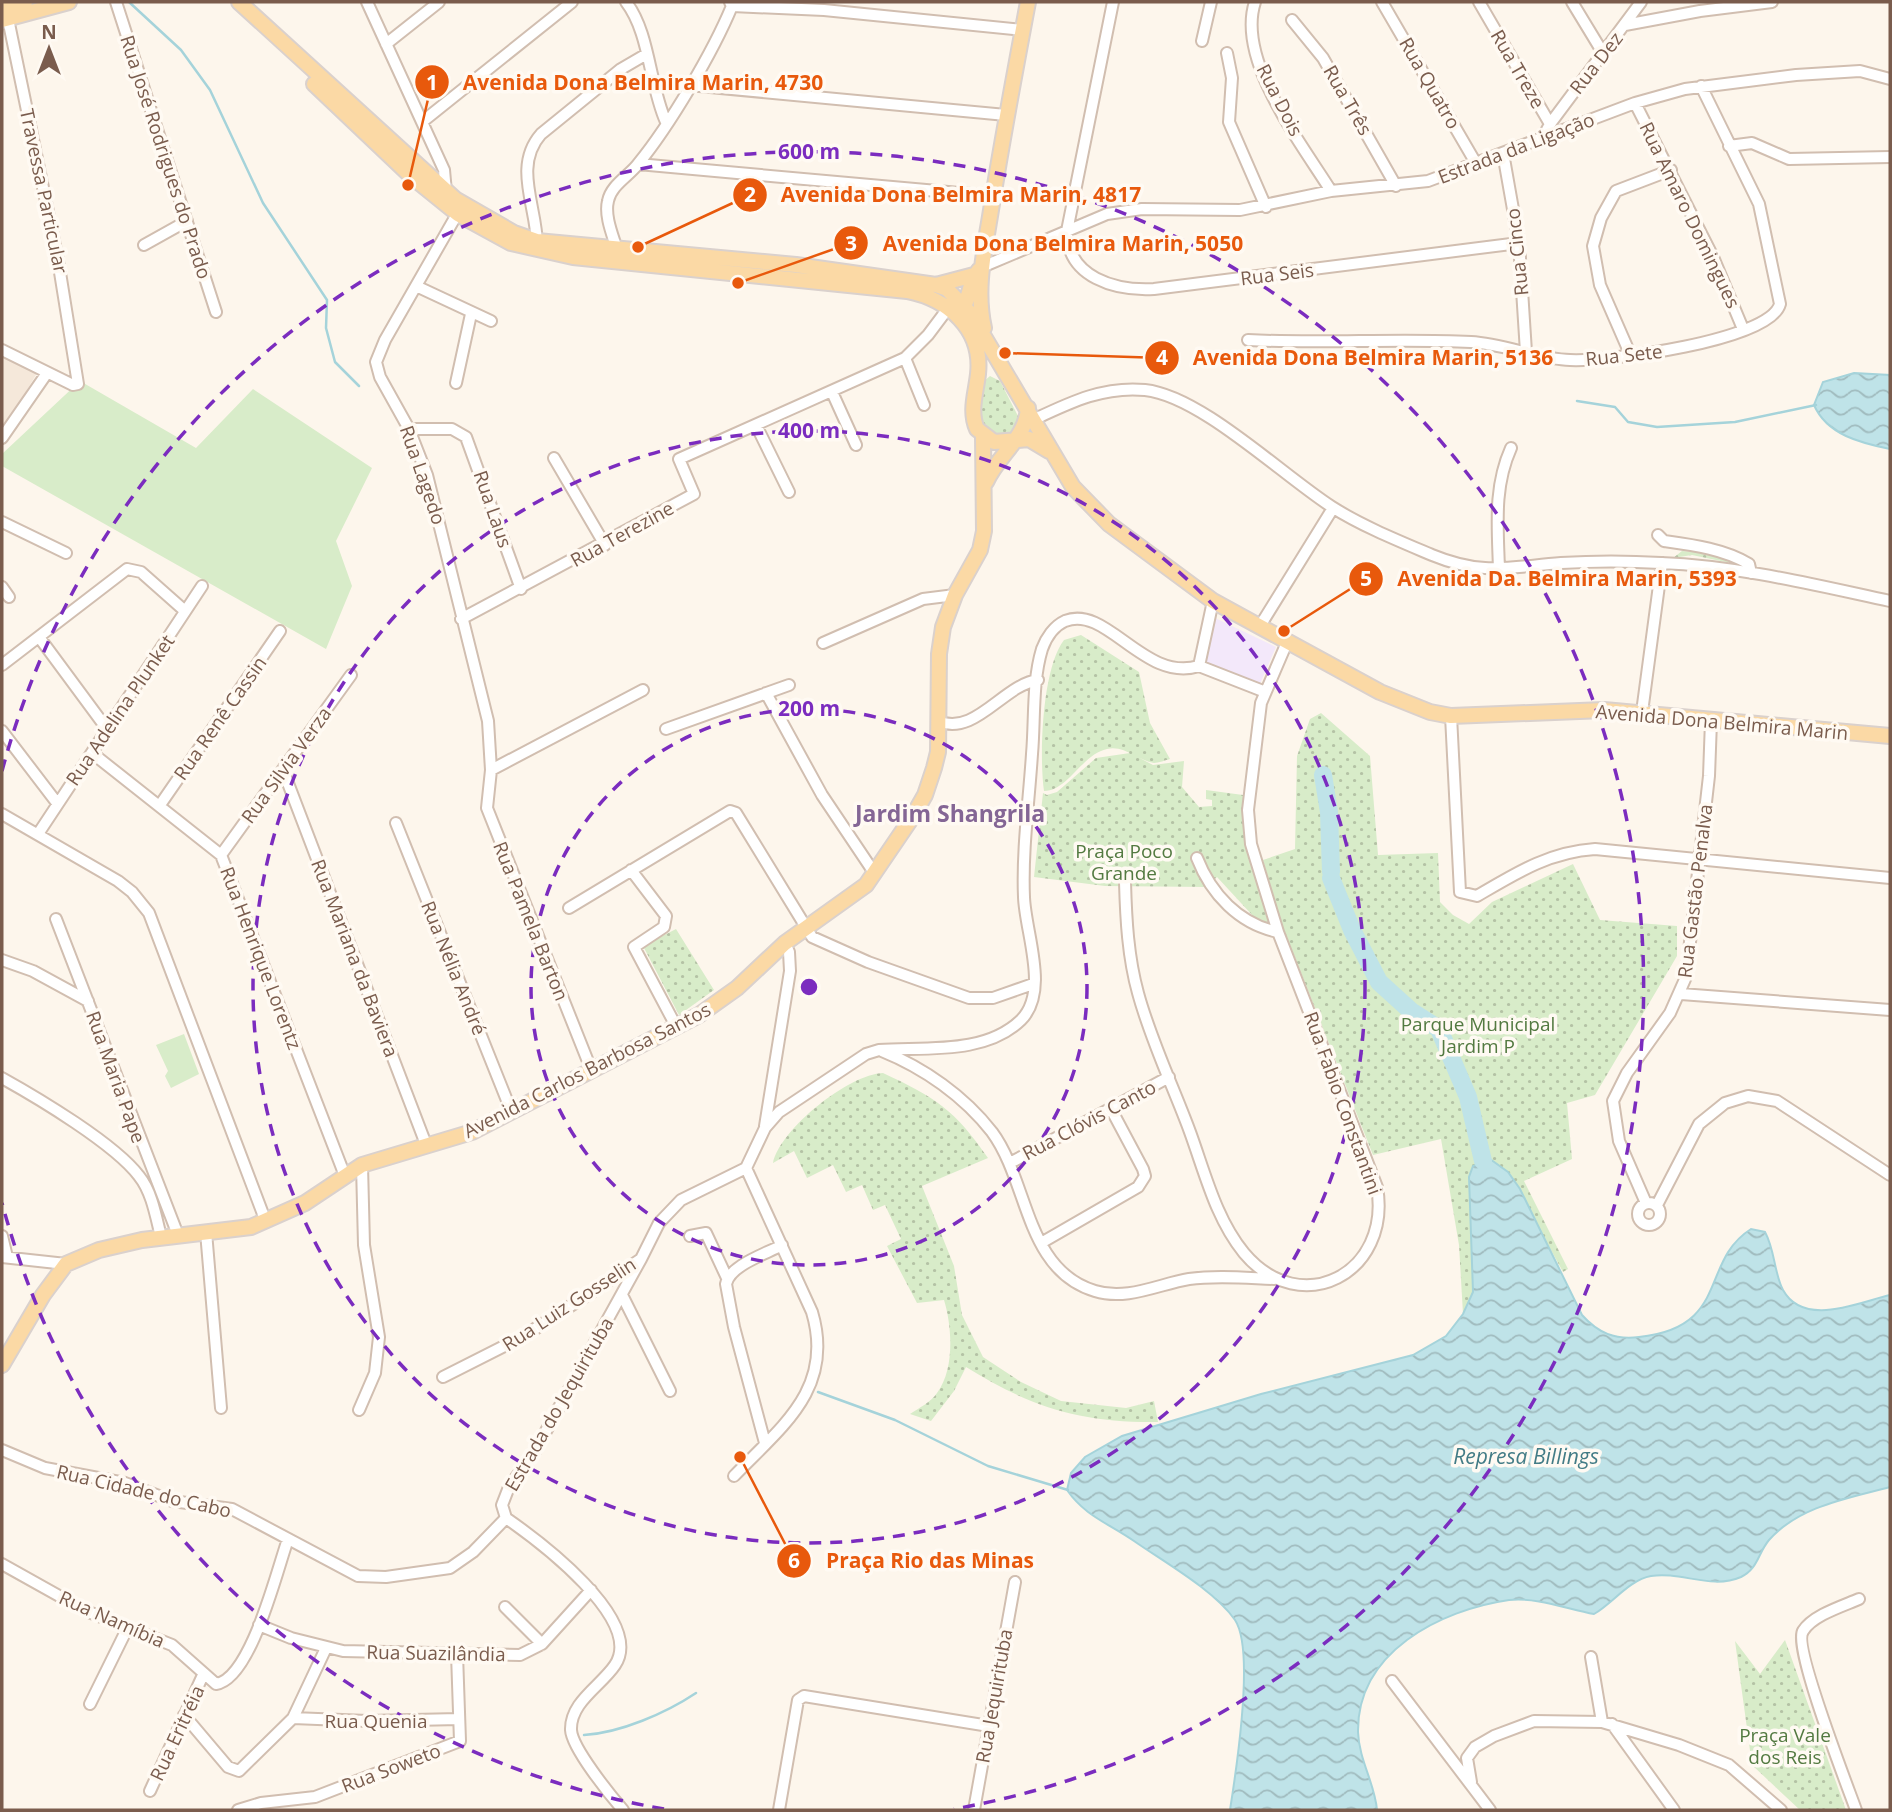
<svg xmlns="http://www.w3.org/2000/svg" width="1892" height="1812" font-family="'Open Sans',sans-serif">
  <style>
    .residential { fill: #f5e8da }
    .education { fill: #f3e8fa }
    .grass { fill: #d8ecc9 }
    .park { fill: url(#park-dots) }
    .water { fill: url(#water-waves); stroke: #a5d3da; stroke-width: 2 }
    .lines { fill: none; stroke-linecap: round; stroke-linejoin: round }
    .stream { stroke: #a5d3da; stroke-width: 2.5 }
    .river { stroke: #bfe3e8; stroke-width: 18 }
    .minor-casing { stroke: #d1beb0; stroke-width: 14 }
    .major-casing { stroke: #dad1cd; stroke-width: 18 }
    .minor { stroke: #fff; stroke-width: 10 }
    .major { stroke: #fbd9a5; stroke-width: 14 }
    .ring { fill: none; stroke: #7b2cbf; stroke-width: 3.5; stroke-dasharray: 12 9 }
    .labels { text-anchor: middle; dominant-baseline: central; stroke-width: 7; stroke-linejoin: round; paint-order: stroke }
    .street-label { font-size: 19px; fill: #7a5c4d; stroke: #fffaf3 }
    .park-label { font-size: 19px; fill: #537a41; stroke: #fffaf3 }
    .water-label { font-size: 21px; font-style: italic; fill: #437c86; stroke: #fffaf3 }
    .quarter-label { font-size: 23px; font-weight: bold; fill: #846695; stroke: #fffaf3 }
    .centre { fill: #7b2cbf; stroke: #fffaf3; stroke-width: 3.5 }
    .ring-label { font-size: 21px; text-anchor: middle; font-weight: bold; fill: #7b2cbf; stroke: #fffaf3; stroke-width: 7; stroke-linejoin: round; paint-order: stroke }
    .leader { fill: none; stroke: #e8590c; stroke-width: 2.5 }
    .callout-dot { fill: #e8590c; stroke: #fffaf3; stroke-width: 2.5 }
    .mark-label { font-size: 21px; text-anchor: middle; font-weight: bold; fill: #fff }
    .callout-label { font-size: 21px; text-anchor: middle; font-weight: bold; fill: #e8590c; stroke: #fffaf3; stroke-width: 7; stroke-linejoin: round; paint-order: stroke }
  </style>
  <defs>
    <pattern id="park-dots" width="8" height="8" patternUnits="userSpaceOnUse" patternTransform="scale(1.75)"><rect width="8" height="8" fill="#d8ecc9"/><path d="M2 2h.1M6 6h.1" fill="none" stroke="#b4c2a5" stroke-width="1.8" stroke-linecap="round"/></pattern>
    <pattern id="water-waves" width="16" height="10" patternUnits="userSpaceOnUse" patternTransform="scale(1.75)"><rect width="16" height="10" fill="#bfe3e8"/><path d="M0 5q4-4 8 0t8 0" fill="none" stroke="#a0bbbe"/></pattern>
  </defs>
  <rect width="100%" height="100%" fill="#fdf6ec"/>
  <path class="residential" d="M2 345 41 366 2 433Z"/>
  <path class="education" d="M1213 617 1276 647 1259 686 1200 665Z"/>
  <path class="grass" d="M80 381 196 448 253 389 372 468 336 541 352 586 326 649 2 466V454Z
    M184 1034 199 1074 171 1088 165 1076 168 1071 156 1045Z"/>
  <path class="park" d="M990 376 1000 381 1018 416 1017 432 998 441 976 422 983 382Z
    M1682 551 1705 553 1740 565 1692 555 1673 558Z
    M1081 635 1139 672 1150 723 1170 759C1166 760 1158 763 1154 763 1138 761 1125 745 1107 749 1082 754 1068 791 1044 791 1039 756 1042 668 1064 640Z
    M1321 713 1370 756 1378 855 1438 853 1440 902 1453 915 1469 924 1492 902 1573 864 1600 920 1677 926V956L1595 1095 1567 1103 1572 1159 1524 1181 1568 1269 1563 1272 1508 1172 1469 1177 1473 1292 1463 1314 1459 1245 1441 1139 1373 1155 1279 917 1263 860 1295 849 1297 756 1310 719Z
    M1130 753 1153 765 1184 761 1182 787 1199 807 1212 806V800L1206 799V790L1243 795V816L1272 924 1268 926 1253 916 1217 877 1206 887 1105 886 1034 877 1043 793 1047 795 1057 792 1096 758Z
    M676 929 714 990 679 1015 643 946Z
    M883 1073C935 1097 955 1110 988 1158L922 1186 954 1266 962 1315 983 1357 1021 1382 1061 1401 1126 1408 1154 1401 1158 1422C1081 1423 1030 1407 966 1367L954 1391 931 1421 910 1414C919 1408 931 1402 937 1393 955 1369 952 1326 944 1300L917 1303 887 1246 901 1239 885 1205 873 1210 862 1185 846 1192 833 1165 807 1178 794 1151 773 1163C780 1129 849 1074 883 1073Z
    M1785 1640 1846 1810H1800L1752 1765 1735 1641 1760 1674Z"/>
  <path class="water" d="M1854 373 1890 375V449C1861 443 1827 435 1814 405L1823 382Z
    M1490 1159 1508 1172 1520 1189 1582 1315C1598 1333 1615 1340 1639 1337 1731 1327 1699 1262 1751 1229L1765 1232C1775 1250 1774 1273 1783 1290 1804 1328 1859 1302 1890 1295V1487C1849 1498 1799 1506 1769 1540 1758 1553 1758 1569 1741 1577 1711 1590 1681 1571 1651 1576 1629 1580 1613 1603 1594 1614 1567 1609 1537 1597 1509 1600 1440 1610 1357 1652 1358 1732 1359 1760 1375 1784 1377 1810H1230C1236 1772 1255 1650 1235 1620 1214 1590 1164 1562 1134 1541 1108 1523 1085 1516 1067 1490L1071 1473 1085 1457 1122 1436 1261 1394 1413 1355 1446 1336 1463 1314 1473 1292 1469 1177 1473 1166Z"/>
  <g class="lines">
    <path class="stream" d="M129 2 181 50 210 90 263 203 327 300 326 328 335 362 359 386
      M1577 401 1615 407 1628 422 1657 427 1735 422 1816 405
      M818 1392 895 1420 988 1466 1068 1490
      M584 1735C620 1733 666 1713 696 1693"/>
    <path class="river" d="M1323 775 1329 812 1331 872
      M1331 878 1352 930 1379 982 1411 1011 1439 1029 1468 1097 1483 1161"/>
    <g class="minor-casing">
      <path id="minor" d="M116 2 216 312
        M367 2 444 170 446 192
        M626 2C650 33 649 84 666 122
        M1113 2 1067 231C1067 278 1116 291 1154 289L1519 243
        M1255 2C1236 60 1301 143 1331 191
        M1382 2 1477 165
        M1479 2 1550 124 1543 137
        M1572 2 1603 53
        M732 6 824 10 1023 30
        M1292 20 1323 58 1396 186
        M1625 25 1700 11 1772 2
        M1202 41 1211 2
        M386 44 439 2
        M1227 53 1232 78 1229 122 1266 207
        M689 85 1006 115
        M1635 103 1713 257 1743 329
        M422 122 572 2
        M1550 124 1641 2
        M1729 146 1752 143 1789 159 1890 157
        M1503 153 1519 243 1526 352
        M638 164 993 196
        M460 209 385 340 376 362 380 377 409 429 427 475 488 721 491 770 487 808 591 1069
        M144 245 187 221
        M537 247C538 209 512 167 541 134L621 69 645 55
        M618 253C614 238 604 217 608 201 611 185 629 176 638 164 670 125 713 52 732 6L730 2
        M982 267 1107 214 1142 209 1240 210 1331 191 1428 181 1635 103 1685 89 1796 75 1860 71 1890 79
        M416 286 491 321
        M1248 340C1322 344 1397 338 1471 342 1505 344 1537 359 1570 360 1606 362 1770 341 1780 304L1759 204 1701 86
        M2 350 73 385 78 384 58 260 7 14
        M1631 356 1600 285 1593 246 1601 218 1616 191 1671 170
        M905 358 924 405
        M456 383 471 314
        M832 392 856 445
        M1035 419C1071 402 1104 386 1145 390 1201 396 1282 475 1332 507 1362 526 1399 541 1432 555 1483 576 1509 567 1561 563 1594 561 1628 561 1661 563 1739 566 1815 585 1890 601
        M757 427 789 492
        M409 429H452L466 437 521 589
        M2 438 47 373
        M554 458 605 545
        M2 522 66 553
        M1658 535 1664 541C1693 545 1724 549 1749 564L1751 573
        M1499 571C1498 528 1493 488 1511 448
        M2 587 9 597
        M1213 601 1199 666 1263 691
        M461 619 694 494 679 459 905 358 928 335 949 307
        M1260 626 1333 508
        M39 637 107 729
        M823 643 923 599 955 595
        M2 665 127 569 141 572 185 611
        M766 693 822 795 875 874
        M1642 712 1662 563
        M1451 716 1460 892 1477 896C1516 873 1549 852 1595 849L1890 878
        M938 721C975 737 1003 685 1038 680
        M666 729 789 685
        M2 731 57 803
        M92 753 221 855 345 1176
        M283 770 427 1147
        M491 770 643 690
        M160 805 280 631
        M2 814 118 881 132 892 149 913 266 1222
        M396 823 512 1113
        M38 834 202 586
        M221 855 351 675
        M1197 858C1211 894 1239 924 1278 932
        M631 870 666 916 664 927 634 947 677 1028
        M1125 882C1126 919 1128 957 1138 993 1151 1041 1173 1086 1190 1132 1205 1173 1216 1219 1244 1253 1301 1321 1392 1273 1377 1187L1278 932 1251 844 1248 810 1261 703 1288 640
        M569 908 730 811 736 813 812 937 868 962 969 998H993L1033 984
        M56 919 178 1235
        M2 960 33 971 88 1001
        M1681 994 1890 1010
        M882 1051C924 1068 964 1096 992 1132 1029 1182 1025 1270 1095 1291 1127 1301 1159 1284 1189 1279 1217 1275 1247 1278 1274 1279
        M2 1078C38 1098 115 1144 139 1176 152 1192 156 1217 161 1237
        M765 1126 790 971 789 952 785 943
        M1010 1163 1169 1077
        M1638 1214a11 11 0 1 1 22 0a11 11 0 1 1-22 0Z
        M1646 1203 1619 1141 1613 1101 1627 1073 1670 1013 1686 977 1709 776 1711 721
        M1657 1205 1699 1124 1725 1103 1748 1096 1777 1101 1890 1175
        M206 1232 221 1408
        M2 1236 7 1257
        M690 1236 706 1233 727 1278
        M1041 1243 1138 1187 1145 1176 1143 1169 1111 1109
        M2 1257 66 1264
        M622 1295 670 1391
        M443 1377 524 1336 592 1292 641 1259 659 1223 681 1200 746 1168
        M359 1410 375 1373 379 1337 364 1245 362 1165
        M765 1443 734 1327 726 1284C730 1265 766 1254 782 1245
        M2 1450 45 1468 125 1483 172 1501 232 1509 358 1576 386 1577 450 1568 473 1552 506 1518
        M734 1476C781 1427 835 1389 812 1312L746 1168 765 1128 779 1112 866 1054 879 1050C925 1047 985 1055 1021 1020 1050 991 1025 932 1024 897 1022 850 1029 801 1032 754 1035 720 1032 682 1042 649 1046 638 1054 626 1065 621 1107 604 1144 683 1199 666
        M2 1564 86 1611 172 1645 216 1684C251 1679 277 1570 288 1539
        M505 1607 542 1644
        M259 1625 291 1638 343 1651 520 1655 542 1644 591 1590
        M1591 1657 1602 1722
        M1392 1681 1490 1810
        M90 1704 127 1629
        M184 1715 228 1767 239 1771 293 1718 326 1648
        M293 1718 367 1721 459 1719
        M1612 1724 1674 1810
        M1471 1782 1467 1758 1475 1747 1494 1736 1534 1721 1602 1722 1679 1745 1729 1765 1781 1810
        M150 1791 203 1675
        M238 1810 261 1803 315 1797 460 1741 457 1654
        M623 1810C610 1795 572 1748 571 1730 570 1702 601 1686 615 1665 645 1620 539 1541 506 1518L502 1505 509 1487 535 1451 641 1259
        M779 1810 798 1700 804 1696 989 1726
        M974 1810 1015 1582
        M1856 1810C1847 1785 1793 1646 1803 1631 1813 1615 1843 1606 1859 1599"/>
    </g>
    <g class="major-casing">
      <path id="major" d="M239 2 455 199 514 233 537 241 796 265 936 285 947 289 970 313 1073 487 1109 524 1213 601 1380 692 1430 712 1451 716 1604 710 1890 736
        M2 8 25 2
        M2 20 69 2
        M314 84 411 176 458 214 511 243 573 257 907 291C948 299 983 329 978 374 976 393 969 411 977 429L994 442 1029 439 1049 451
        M936 285 974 275
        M960 311C971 300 968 281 979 270
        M984 328C975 288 985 249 991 210 1002 140 1015 71 1028 2
        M986 482C998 455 1026 438 1028 408
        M2 1365 43 1295 66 1264 99 1250 142 1240 251 1227 305 1203 362 1165 472 1132 699 1015 737 988 785 943 866 885 913 816 925 795 934 768 938 752 939 654 943 627 955 595 980 550 984 531 983 436"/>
    </g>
    <use href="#minor" class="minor"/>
    <use href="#major" class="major"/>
  </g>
  <g class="ring">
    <circle cx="809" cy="987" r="278"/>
    <circle cx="809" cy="987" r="556"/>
    <path d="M664 1809A835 835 0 0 1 2 1203M2 771A835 835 0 1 1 954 1809"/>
  </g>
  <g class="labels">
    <g class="street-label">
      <text transform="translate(1596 63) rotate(-52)">Rua Dez</text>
      <text transform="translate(1518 69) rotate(60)">Rua Treze</text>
      <text transform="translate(1430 83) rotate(60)">Rua Quatro</text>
      <text transform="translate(1280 100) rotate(63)">Rua Dois</text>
      <text transform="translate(1348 100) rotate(60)">Rua Três</text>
      <text transform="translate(1516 148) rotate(-21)">Estrada da Ligação</text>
      <text transform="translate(166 157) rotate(72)">Rua José Rodrigues do Prado</text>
      <text transform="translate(44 191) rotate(78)">Travessa Particular</text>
      <text transform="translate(1690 215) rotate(64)">Rua Amaro Domingues</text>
      <text transform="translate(1517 252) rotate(-96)">Rua Cinco</text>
      <text transform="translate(1277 274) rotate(-7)">Rua Seis</text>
      <text transform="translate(1624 355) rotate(-6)">Rua Sete</text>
      <text transform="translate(423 475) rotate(71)">Rua Lagedo</text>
      <text transform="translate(493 509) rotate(71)">Rua Laus</text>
      <text transform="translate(622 534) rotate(-29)">Rua Terezine</text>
      <text transform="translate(120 710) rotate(-56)">Rua Adelina Plunket</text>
      <text transform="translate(220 718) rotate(-55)">Rua Renê Cassin</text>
      <text transform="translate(1722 722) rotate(5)">Avenida Dona Belmira Marin</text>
      <text transform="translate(286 765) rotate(-54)">Rua Silvia Verza</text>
      <text transform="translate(1695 891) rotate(-83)">Rua Gastão Penalva</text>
      <text transform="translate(531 921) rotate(68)">Rua Pamela Barton</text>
      <text transform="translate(261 958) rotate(69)">Rua Henrique Lorentz</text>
      <text transform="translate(355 958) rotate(69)">Rua Mariana da Baviera</text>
      <text transform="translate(454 968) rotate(68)">Rua Nélia André</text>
      <text transform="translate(587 1070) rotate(-27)">Avenida Carlos Barbosa Santos</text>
      <text transform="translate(116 1077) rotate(70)">Rua Maria Pape</text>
      <text transform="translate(1343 1103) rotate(70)">Rua Fabio Constantini</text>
      <text transform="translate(1089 1120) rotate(-28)">Rua Clóvis Canto</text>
      <text transform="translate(569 1304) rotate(-33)">Rua Luiz Gosselin</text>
      <text transform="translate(559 1404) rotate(-60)">Estrada do Jequirituba</text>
      <text transform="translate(144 1491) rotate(13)">Rua Cidade do Cabo</text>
      <text transform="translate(112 1619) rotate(24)">Rua Namíbia</text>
      <text transform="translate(436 1653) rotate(1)">Rua Suazilândia</text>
      <text transform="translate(994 1696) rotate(-80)">Rua Jequirituba</text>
      <text x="376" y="1721">Rua Quenia</text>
      <text transform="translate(177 1733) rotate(-65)">Rua Eritréia</text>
      <text transform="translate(391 1768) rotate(-21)">Rua Soweto</text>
    </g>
    <g class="park-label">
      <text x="1124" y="851">Praça Poco<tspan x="1124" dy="22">Grande</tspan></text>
      <text x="1478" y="1024">Parque Municipal<tspan x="1478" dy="22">Jardim P</tspan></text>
      <text x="1785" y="1735">Praça Vale<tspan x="1785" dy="22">dos Reis</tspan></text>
    </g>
    <g class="water-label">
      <text x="1526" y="1456">Represa Billings</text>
    </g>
    <g class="quarter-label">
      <text x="950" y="813">Jardim Shangrila</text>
    </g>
  </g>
  <circle cx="809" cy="987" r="10" class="centre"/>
  <g class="ring-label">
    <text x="809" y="159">600 m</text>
    <text x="809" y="438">400 m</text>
    <text x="809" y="716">200 m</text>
  </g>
  <path class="leader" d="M408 185L432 82M638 247L750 195M738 283L851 243M1005 353L1162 358M1284 631L1366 579M740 1457L794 1561"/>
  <g class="callout-dot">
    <circle cx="408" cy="185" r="7"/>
    <circle cx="638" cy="247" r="7"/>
    <circle cx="738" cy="283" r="7"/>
    <circle cx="1005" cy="353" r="7"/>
    <circle cx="1284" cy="631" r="7"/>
    <circle cx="740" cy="1457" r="7"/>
    <circle cx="432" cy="82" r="18"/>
    <circle cx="750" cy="195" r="18"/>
    <circle cx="851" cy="243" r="18"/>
    <circle cx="1162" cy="358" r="18"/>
    <circle cx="1366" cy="579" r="18"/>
    <circle cx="794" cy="1561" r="18"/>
  </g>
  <g class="mark-label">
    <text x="432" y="90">1</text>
    <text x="750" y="202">2</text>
    <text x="851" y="251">3</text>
    <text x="1162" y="365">4</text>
    <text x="1366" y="586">5</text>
    <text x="794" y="1568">6</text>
  </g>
  <g class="callout-label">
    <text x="643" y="90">Avenida Dona Belmira Marin, 4730</text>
    <text x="961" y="202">Avenida Dona Belmira Marin, 4817</text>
    <text x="1063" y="251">Avenida Dona Belmira Marin, 5050</text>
    <text x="1373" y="365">Avenida Dona Belmira Marin, 5136</text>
    <text x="1567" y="586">Avenida Da. Belmira Marin, 5393</text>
    <text x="930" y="1568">Praça Rio das Minas</text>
  </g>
  <rect width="1892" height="1812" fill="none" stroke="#7a5c4d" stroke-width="7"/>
  <g transform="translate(49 49)" stroke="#fffaf3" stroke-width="5" paint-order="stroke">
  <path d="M0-5L12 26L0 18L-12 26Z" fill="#7a5c4d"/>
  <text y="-10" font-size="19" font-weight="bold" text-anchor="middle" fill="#7a5c4d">N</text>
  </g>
</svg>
